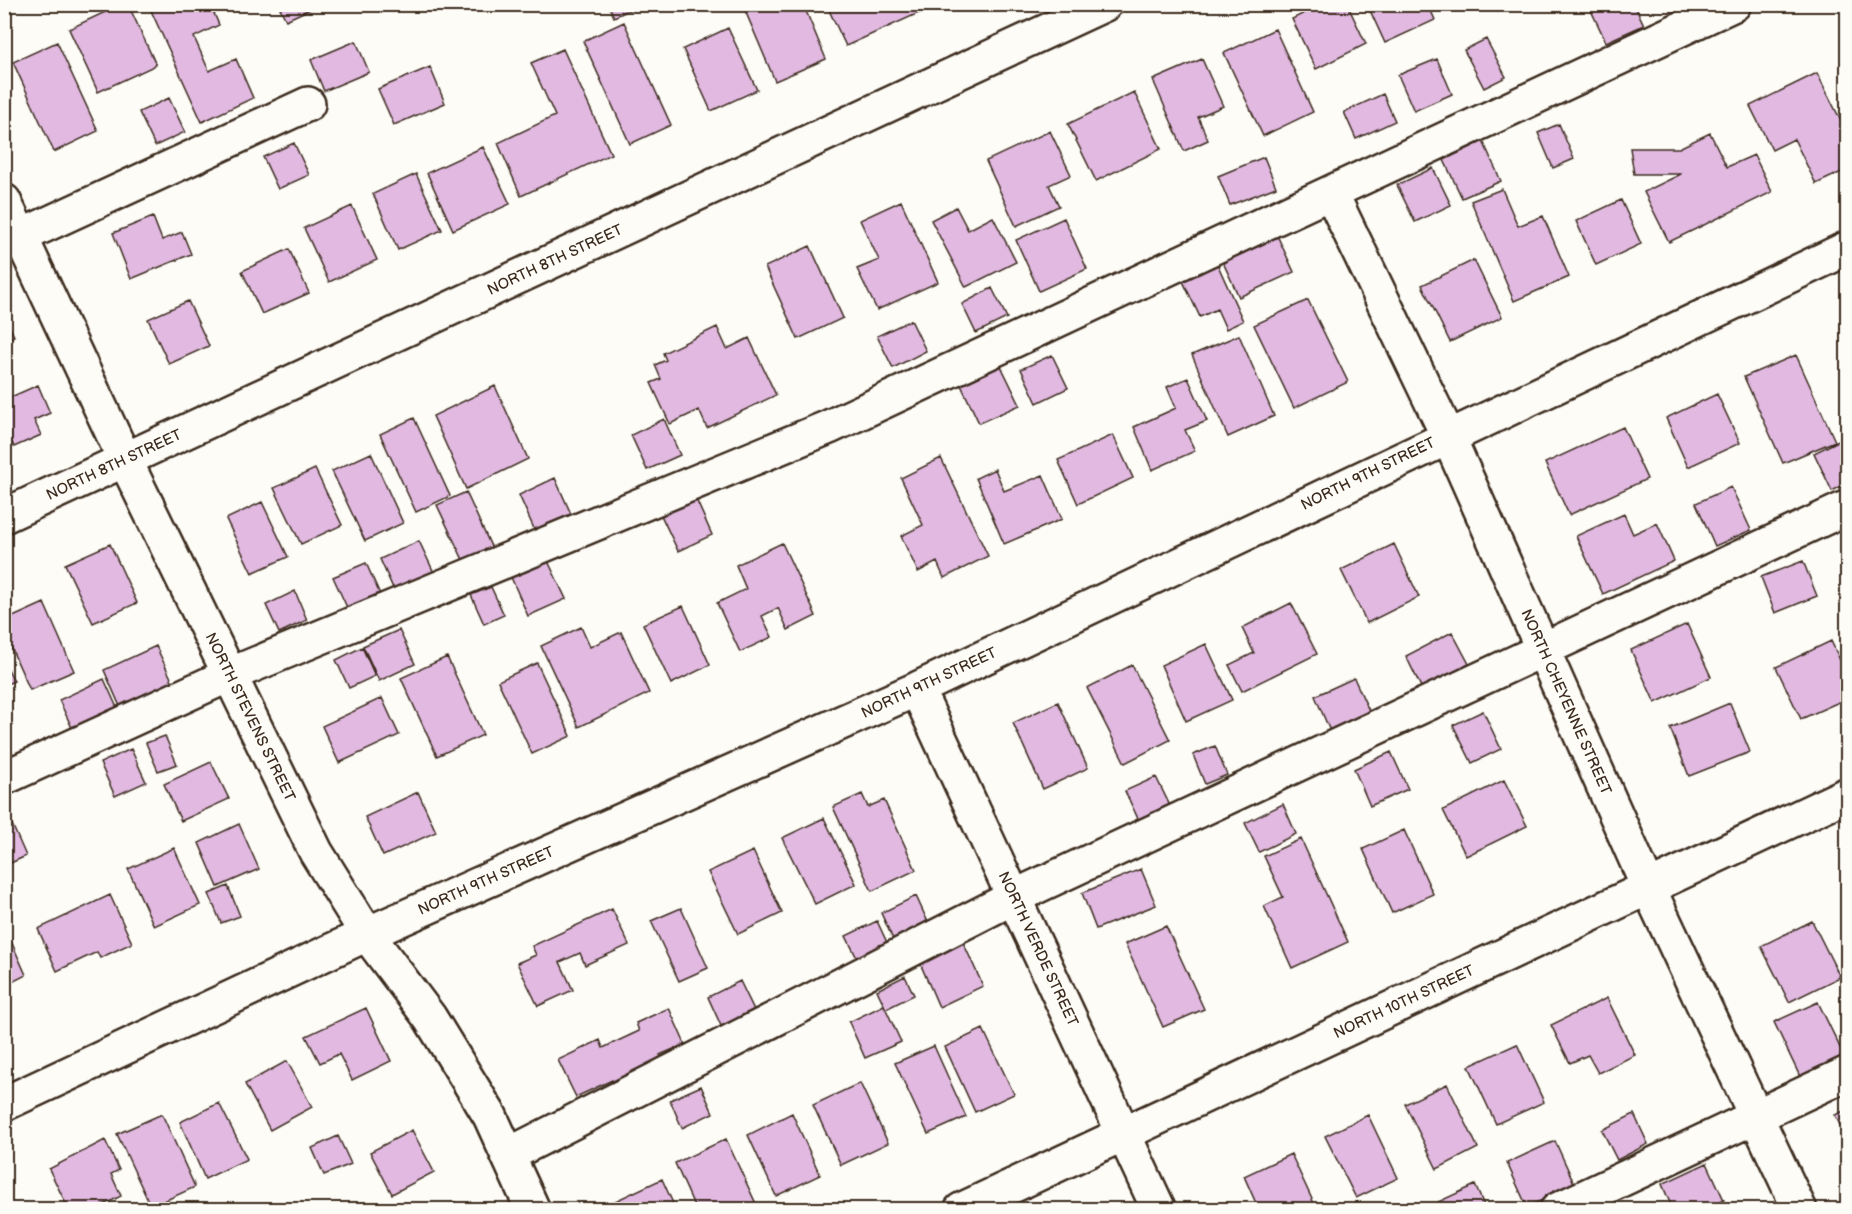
<svg xmlns="http://www.w3.org/2000/svg" width="1852" height="1214" font-family="'Balsamiq Sans',sans-serif">
  <style>
    .building { fill: #e1b9e1; stroke: #3b2a1e; stroke-width: 1.5 }
    .lines { fill: none; stroke-linecap: round; stroke-linejoin: round }
    .minor-casing { stroke: #3b2a1e; stroke-width: 38 }
    .minor { stroke: #fdfcf7; stroke-width: 33 }
    .labels { text-anchor: middle; dominant-baseline: central; stroke-width: 6; stroke-linejoin: round; paint-order: stroke }
    .street-label { font-size: 15px; fill: #3b2a1e; stroke: #fdfcf7 }
  </style>
  <rect width="100%" height="100%" fill="#fdfcf7"/>
  <filter id="ink" filterUnits="userSpaceOnUse"><feTurbulence type="fractalNoise" baseFrequency=".0167" numOctaves="2"/><feDisplacementMap in="SourceGraphic" scale="12" xChannelSelector="R" yChannelSelector="G"/><feConvolveMatrix kernelMatrix="1 2 1 2 8 2 1 2 1" color-interpolation-filters="sRGB"/></filter>
  <g filter="url(#ink)">
    <path class="building" d="M122 4H128L156 65 98 92 69 29Z
      M148 4H210L219 25 194 37 209 71 236 59 253 98 202 122Z
      M278 4H321L286 20Z
      M608 4H642L614 17Z
      M751 4H803L826 59 775 81 744 8Z
      M826 4H928L930 8 846 46Z
      M1323 4H1347L1366 44 1316 69 1292 19Z
      M1367 4H1428L1435 20 1385 43Z
      M1588 4H1634L1644 25 1606 42Z
      M624 22 671 125 630 144 583 41Z
      M728 28 757 90 711 111 683 49Z
      M1275 29 1313 112 1263 136 1224 53Z
      M1486 39 1506 77 1484 88 1464 50Z
      M356 41 369 72 324 91 311 60Z
      M57 42 98 131 54 152 13 62Z
      M563 49 611 154 521 196 498 143 555 116 531 63Z
      M1202 59 1223 106 1198 117 1208 140 1184 151 1153 80Z
      M1437 59 1452 94 1414 111 1398 75Z
      M430 67 445 103 394 125 378 89Z
      M1817 73 1848 135V169L1816 184 1794 139 1772 150 1750 106Z
      M1134 92 1161 149 1096 181 1068 124Z
      M1383 94 1395 121 1356 139 1344 112Z
      M169 98 185 132 155 146 139 112Z
      M1559 124 1574 159 1553 168 1538 133Z
      M1050 131 1071 175 1049 185 1059 206 1016 226 986 161Z
      M1710 133 1727 167 1754 155 1772 192 1669 242 1644 192 1681 174H1634L1630 148H1679Z
      M1483 141 1501 181 1462 198 1444 160Z
      M294 143 309 175 278 189 263 157Z
      M483 147 510 204 453 230 427 173Z
      M1264 157 1276 187 1230 205 1218 176Z
      M1433 168 1451 205 1415 222 1397 185Z
      M416 174 442 230 398 250 373 194Z
      M1502 189 1518 226 1543 216 1569 277 1514 301 1471 201Z
      M1621 200 1641 244 1596 265 1576 221Z
      M901 201 938 282 877 310 857 269 879 260 860 220Z
      M352 206 377 260 329 282 304 228Z
      M956 207 968 230 993 217 1016 262 966 287 931 220Z
      M153 217 162 240 182 232 191 254 131 279 113 233Z
      M1064 218 1087 269 1039 291 1016 240Z
      M1276 233 1294 272 1239 297 1221 258Z
      M810 246 843 318 798 339 765 267Z
      M289 249 309 293 262 314 242 271Z
      M1474 260 1502 317 1450 342 1422 285Z
      M1216 261 1243 321 1226 329 1217 309 1200 317 1181 277Z
      M992 288 1007 318 976 333 962 304Z
      M1308 300 1348 382 1294 408 1254 325Z
      M188 301 209 346 169 364 148 319Z
      M4 315 14 336 4 341Z
      M911 320 926 351 893 368 877 336Z
      M1848 325V343L1841 328Z
      M717 327 727 349 749 338 776 395 707 428 699 410 670 424 651 383 661 379 655 365 666 360 663 353Z
      M1239 335 1274 416 1228 437 1192 355Z
      M1052 355 1068 388 1037 403 1021 369Z
      M1796 355 1835 441 1783 463 1744 377Z
      M1001 366 1020 405 979 423 961 385Z
      M1188 378 1207 421 1185 430 1195 451 1152 470 1134 427 1176 408 1167 387Z
      M38 385 50 413 34 420 41 435 14 447 4 426V400Z
      M495 386 528 459 466 489 433 416Z
      M1717 394 1740 443 1688 467 1666 418Z
      M414 418 450 496 416 512 380 434Z
      M664 419 680 455 647 470 631 435Z
      M1623 427 1647 479 1569 515 1545 463Z
      M1113 435 1133 478 1078 504 1058 460Z
      M1848 436V483L1832 491 1814 453Z
      M371 453 403 523 365 541 332 471Z
      M941 458 988 556 944 578 937 562 918 572 901 536 923 525 901 478Z
      M315 469 342 525 301 544 274 488Z
      M995 469 1004 491 1043 475 1062 519 1004 544 976 478Z
      M555 478 571 514 535 531 519 495Z
      M1731 487 1751 530 1715 546 1696 503Z
      M466 492 494 553 466 566 437 505Z
      M695 497 712 535 678 551 660 513Z
      M262 502 288 557 252 573 226 519Z
      M1624 514 1633 534 1657 523 1674 561 1603 594 1576 536Z
      M419 541 437 579 397 597 380 559Z
      M782 543 816 616 788 630 778 608 762 616 772 637 740 652 717 603 746 589 736 565Z
      M110 544 137 603 93 623 65 564Z
      M1394 544 1419 597 1367 623 1341 570Z
      M547 559 566 599 528 616 510 575Z
      M1803 561 1817 596 1775 613 1761 577Z
      M366 563 382 599 350 614 333 577Z
      M491 587 504 615 484 624 471 595Z
      M295 591 307 620 279 633 266 605Z
      M44 603 74 671 30 690 4 632V621Z
      M1291 603 1317 654 1242 691 1229 665 1254 653 1242 628Z
      M683 606 710 665 671 684 643 624Z
      M1687 624 1711 677 1655 703 1631 650Z
      M581 627 590 647 621 632 649 693 579 727 541 646Z
      M399 630 415 664 379 681 363 646Z
      M1452 632 1469 664 1422 689 1406 656Z
      M1831 641 1848 677V698L1801 719 1776 667Z
      M1206 644 1232 700 1186 721 1161 665Z
      M156 646 175 687 122 711 104 670Z
      M362 647 375 676 349 688 336 660Z
      M447 657 483 735 437 756 401 678Z
      M4 661 14 681 4 685Z
      M537 663 571 736 532 754 498 681Z
      M1132 665 1170 740 1125 763 1087 688Z
      M1354 678 1370 713 1330 731 1315 696Z
      M104 679 119 712 74 732 59 700Z
      M382 698 399 735 339 763 322 726Z
      M1058 702 1088 768 1043 789 1013 723Z
      M1730 703 1750 752 1689 776 1670 728Z
      M1483 711 1501 749 1472 763 1453 725Z
      M4 736 12 753 4 757Z
      M165 736 177 764 158 771 146 743Z
      M1215 746 1227 775 1205 784 1193 755Z
      M131 749 146 782 115 796 100 763Z
      M1391 752 1408 789 1370 806 1354 769Z
      M211 762 229 799 181 821 164 784Z
      M1156 777 1172 810 1141 825 1125 791Z
      M1504 780 1527 826 1466 856 1443 810Z
      M418 792 436 832 383 856 365 817Z
      M862 794 868 807 884 800 916 870 872 891 833 807Z
      M1283 804 1296 834 1259 852 1245 823Z
      M824 818 856 884 815 904 782 838Z
      M11 822 26 856 4 866V825Z
      M239 824 259 869 218 887 199 843Z
      M1404 830 1433 894 1392 913 1363 849Z
      M1301 839 1348 942 1292 968 1264 906 1283 897 1264 856Z
      M174 848 200 905 154 926 128 869Z
      M753 851 782 913 738 934 708 872Z
      M1141 869 1156 905 1096 929 1082 893Z
      M228 886 240 916 221 923 209 894Z
      M110 895 132 943 100 958 97 952 57 971 38 929Z
      M916 896 932 931 897 948 881 913Z
      M681 908 708 968 679 981 651 921Z
      M612 909 629 945 585 965 580 953 560 962 573 990 538 1006 517 963 536 955 532 946Z
      M877 921 890 949 860 964 846 936Z
      M1812 921 1840 977 1789 1002 1761 946Z
      M1166 926 1204 1009 1163 1027 1125 944Z
      M7 932 26 975 8 984 13 995 4 999Z
      M963 942 983 986 939 1007 920 963Z
      M905 976 914 995 886 1009 877 990Z
      M740 981 755 1012 722 1028 708 997Z
      M1607 998 1635 1055 1598 1073 1588 1055 1570 1063 1551 1025Z
      M1818 1002 1848 1064 1804 1085 1774 1022Z
      M884 1005 901 1042 865 1058 849 1022Z
      M366 1008 391 1061 352 1080 339 1054 320 1063 306 1036Z
      M669 1008 685 1044 660 1055 664 1064 615 1087 612 1080 576 1097 558 1060 600 1040 603 1048 639 1031 636 1023Z
      M983 1029 1014 1094 975 1112 945 1047Z
      M1517 1044 1544 1102 1496 1124 1469 1066Z
      M934 1046 966 1117 928 1134 895 1063Z
      M287 1061 312 1107 270 1130 245 1084Z
      M860 1083 888 1143 841 1165 813 1105Z
      M1447 1084 1478 1148 1437 1169 1405 1104Z
      M701 1086 713 1113 682 1128 670 1100Z
      M219 1103 247 1159 205 1179 180 1122Z
      M1848 1109V1141L1835 1115Z
      M792 1113 820 1175 776 1196 748 1135Z
      M162 1114 195 1187 151 1207 117 1134Z
      M1634 1114 1648 1144 1617 1160 1602 1130Z
      M1368 1115 1398 1178 1356 1198 1325 1136Z
      M412 1130 434 1172 392 1194 370 1152Z
      M338 1136 351 1164 324 1175 312 1148Z
      M726 1139 757 1206 749 1210H696L675 1163Z
      M105 1140 119 1170 111 1174 121 1196 94 1210H69L49 1169Z
      M1555 1141 1575 1185 1527 1207 1507 1163Z
      M1291 1154 1317 1210H1259L1244 1176Z
      M1707 1163 1724 1200 1704 1210H1673L1662 1184Z
      M662 1179 676 1210H620L615 1201Z
      M1475 1185 1486 1210H1442L1438 1202Z
      M455 1202 458 1210H441Z"/>
    <g class="lines">
      <g class="minor-casing">
        <path id="minor" d="M1332 195 1448 436 1649 889 1800 1210
          M4 201 125 460 316 852 367 934 430 1018 490 1116 533 1210
          M4 244 308 104
          M4 516 1105 4
          M917 689 1159 1210
          M4 778 229 675 829 427 1734 4
          M4 1104 367 934 917 689 1848 248
          M508 1155 1014 897 1848 507
          M961 1210 1848 794
          M1557 1210 1848 1073"/>
      </g>
      <use href="#minor" class="minor"/>
    </g>
  </g>
  <g class="labels">
    <g class="street-label">
      <text transform="translate(555 260) rotate(-25)">NORTH 8TH STREET</text>
      <text transform="translate(114 465) rotate(-25)">NORTH 8TH STREET</text>
      <text transform="translate(1368 474) rotate(-26)">NORTH 9TH STREET</text>
      <text transform="translate(929 683) rotate(-25)">NORTH 9TH STREET</text>
      <text transform="translate(1566 702) rotate(66)">NORTH CHEYENNE STREET</text>
      <text transform="translate(250 717) rotate(64)">NORTH STEVENS STREET</text>
      <text transform="translate(486 881) rotate(-24)">NORTH 9TH STREET</text>
      <text transform="translate(1038 949) rotate(65)">NORTH VERDE STREET</text>
      <text transform="translate(1404 1002) rotate(-25)">NORTH 10TH STREET</text>
    </g>
  </g>
  <rect width="1852" height="1214" fill="none" stroke="#fdfcf7" stroke-width="24"/>
  <rect x="12" y="12" width="1828" height="1190" fill="none" stroke="#3b2a1e" stroke-width="2" filter="url(#ink)"/>
</svg>
